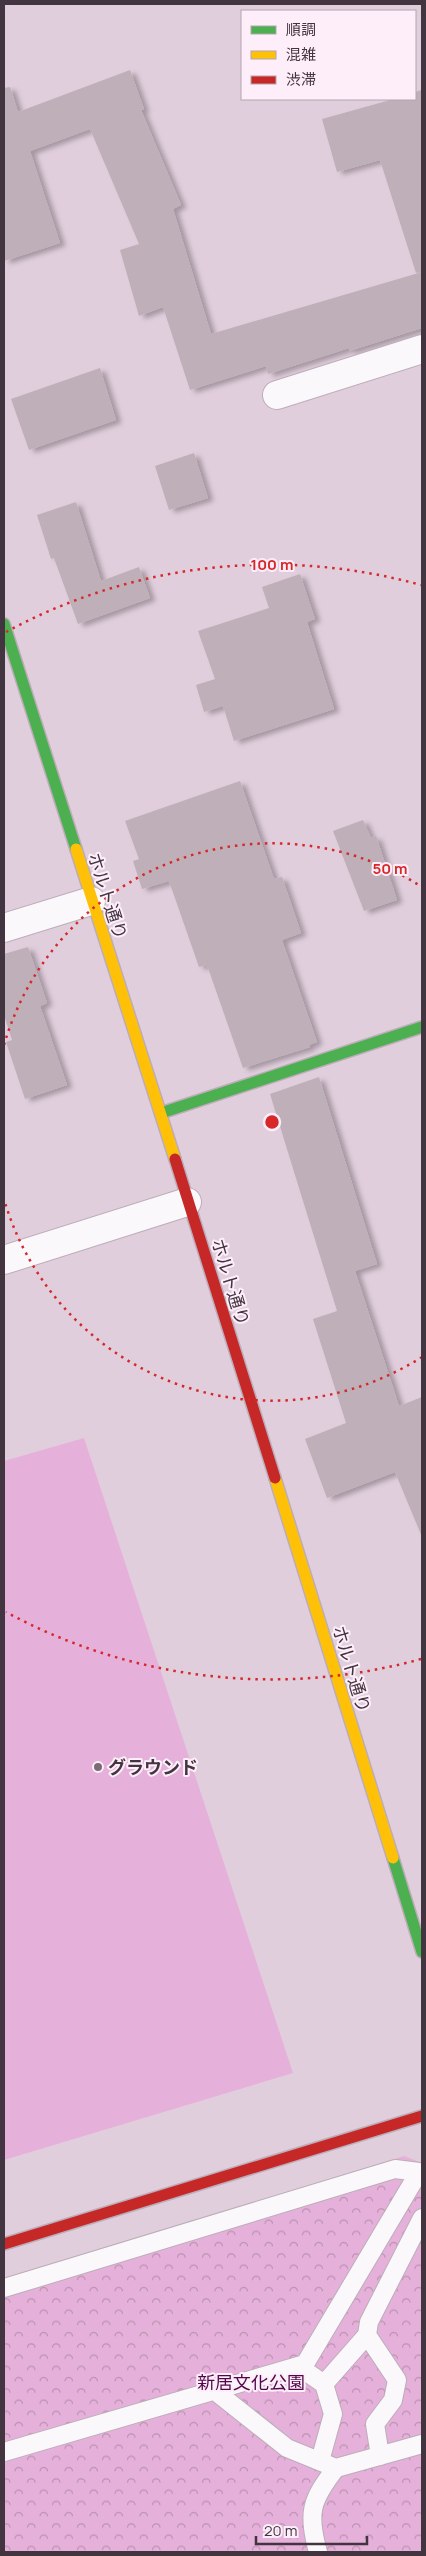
<svg xmlns="http://www.w3.org/2000/svg" width="426" height="2556" font-family="Manrope,'Noto Sans JP',sans-serif">
  <style>
    .grass { fill: #e5b1da }
    .forest { fill: url(#forest-crowns) }
    .building { fill: #bfafb8; filter: url(#shadow) }
    .lines { fill: none; stroke-linecap: round; stroke-linejoin: round }
    .lane-casing { stroke: #bcadb9; stroke-width: 20 }
    .street-casing { stroke: #bcadb9; stroke-width: 30 }
    .fast-casing { stroke: #bcadb9; stroke-width: 14 }
    .slow-casing { stroke: #bcadb9; stroke-width: 14 }
    .jam-casing { stroke: #bcadb9; stroke-width: 14 }
    .lane { stroke: #faf8fa; stroke-width: 18 }
    .street { stroke: #faf8fa; stroke-width: 28 }
    .fast { stroke: #4caf50; stroke-width: 11 }
    .slow { stroke: #ffc107; stroke-width: 11 }
    .jam { stroke: #c62828; stroke-width: 11 }
    .ring { fill: none; stroke: #d62828; stroke-width: 2.5; stroke-dasharray: 2.5 5 }
    .poi-dot { fill: #7a6b77; stroke: #fdeef9; stroke-width: 2 }
    .labels { text-anchor: middle; dominant-baseline: central; stroke-width: 4; stroke-linejoin: round; paint-order: stroke }
    .street-label { font-size: 18px; fill: #433540; stroke: #fdeef9 }
    .poi-label { font-size: 18px; font-weight: bold; fill: #433540; stroke: #fdeef9; text-anchor: start }
    .park-label { font-size: 18px; fill: #53054a; stroke: #fdeef9 }
    .centre { fill: #d62828; stroke: #fdeef9; stroke-width: 2.5 }
    .ring-label { font-size: 15px; text-anchor: middle; font-weight: bold; fill: #d62828; stroke: #fdeef9; stroke-width: 4; stroke-linejoin: round; paint-order: stroke }
  </style>
  <defs>
    <pattern id="forest-crowns" width="20" height="18" patternUnits="userSpaceOnUse" patternTransform="scale(1.25)"><rect width="20" height="18" fill="#e5b1da"/><path d="M2 6a3 3 0 1 1 6 0M12 15a3 3 0 1 1 6 0" fill="none" stroke="#bb91b2"/></pattern>
    <filter id="shadow"><feDropShadow dx="5.5" dy="3" stdDeviation="2.5" flood-color="#0004"/></filter>
  </defs>
  <rect width="100%" height="100%" fill="#e1cedd"/>
  <path class="grass" d="M84 1438 293 2073 4 2160V1461Z"/>
  <path class="forest" d="M404 2156 422 2163V2552H4V2280Z"/>
  <path class="building" d="M130 70 144 109 141 110 181 205 173 209 211 334 422 272 416 273 380 160 337 172 322 119 394 99H415V92L422 90V328L349 351V348L268 374 266 366 190 390 163 307 139 316 120 250 139 244 90 129 30 151 60 243 4 261V88L10 87 18 112Z
    M100 368 116 420 29 450 11 399Z
    M194 453 208 498 169 510 155 466Z
    M76 502 101 581 139 567 150 598 78 624 54 558 51 559 37 515Z
    M300 574 315 619 307 622 334 709 234 741 223 706 204 712 196 685 215 679 198 631 269 608 262 587Z
    M240 781 274 879 282 877 301 933 282 940 317 1042 309 1045 310 1047 243 1068 207 965 199 967 169 881 142 889 133 861 139 859 125 821Z
    M363 820 371 838 376 836 397 900 364 911 333 831Z
    M28 947 47 1003 40 1006 67 1085 25 1099 6 1042 12 1040 4 1015V954Z
    M319 1077 377 1264 355 1271 399 1406 422 1397V1537L395 1472 327 1498 305 1439 346 1423 313 1319 337 1311 270 1094Z"/>
  <g class="lines">
    <g class="lane-casing">
      <path id="lane" d="M4 2288 395 2169 419 2172 305 2364 4 2452
        M298 2366 324 2384 333 2414 320 2461
        M324 2384 367 2335
        M215 2391 287 2448 336 2468
        M380 2456 375 2424 393 2400 397 2380 367 2335 369 2322 422 2218
        M318 2552C307 2513 311 2500 336 2468L422 2444"/>
    </g>
    <g class="street-casing">
      <path id="street" d="M277 395 422 349
        M4 928 91 901
        M4 1260 187 1202"/>
    </g>
    <g class="fast-casing">
      <path id="fast" d="M4 624 76 849
        M161 1113 422 1027
        M393 1858 422 1952"/>
    </g>
    <g class="slow-casing">
      <path id="slow" d="M76 849 175 1159
        M275 1478 393 1858"/>
    </g>
    <g class="jam-casing">
      <path id="jam" d="M175 1159 275 1478
        M4 2244 422 2116"/>
    </g>
    <use href="#lane" class="lane"/>
    <use href="#street" class="street"/>
    <use href="#fast" class="fast"/>
    <use href="#slow" class="slow"/>
    <use href="#jam" class="jam"/>
  </g>
  <g class="ring">
    <path d="M422 1357A279 279 0 0 1 4 1199M4 1045A279 279 0 0 1 422 887"/>
    <path d="M421 1659A557 557 0 0 1 6 1612M6 632A557 557 0 0 1 421 585"/>
  </g>
  <circle class="poi-dot" cx="98" cy="1767" r="5"/>
  <g class="labels">
    <g class="street-label">
      <text transform="translate(108 896) rotate(72)">ホルト通り</text>
      <text transform="translate(231 1282) rotate(73)">ホルト通り</text>
      <text transform="translate(352 1669) rotate(73)">ホルト通り</text>
    </g>
    <g class="poi-label">
      <text x="108" y="1767">グラウンド</text>
    </g>
    <g class="park-label">
      <text x="251" y="2382">新居文化公園</text>
    </g>
  </g>
  <circle cx="272" cy="1122" r="8" class="centre"/>
  <g class="ring-label">
    <text x="272" y="570">100 m</text>
    <text x="390" y="874">50 m</text>
  </g>
  <rect width="426" height="2556" fill="none" stroke="#433540" stroke-width="10"/>
  <rect x="241" y="10" width="175" height="90" fill="#fdeef9" stroke="#b3a4af"/>
  <rect x="251" y="26" width="25" height="8" fill="#4caf50" stroke="#b3a4af"/>
  <text x="286" y="35" font-size="15" fill="#433540">順調</text>
  <rect x="251" y="51" width="25" height="8" fill="#ffc107" stroke="#b3a4af"/>
  <text x="286" y="60" font-size="15" fill="#433540">混雑</text>
  <rect x="251" y="76" width="25" height="8" fill="#c62828" stroke="#b3a4af"/>
  <text x="286" y="85" font-size="15" fill="#433540">渋滞</text>
  <path d="M256 2536v8h111v-8" fill="none" stroke="#433540" stroke-width="2.5"/>
  <text x="264" y="2536" font-size="15" fill="#433540" stroke="#fdeef9" stroke-width="4" paint-order="stroke">20 m</text>
</svg>
